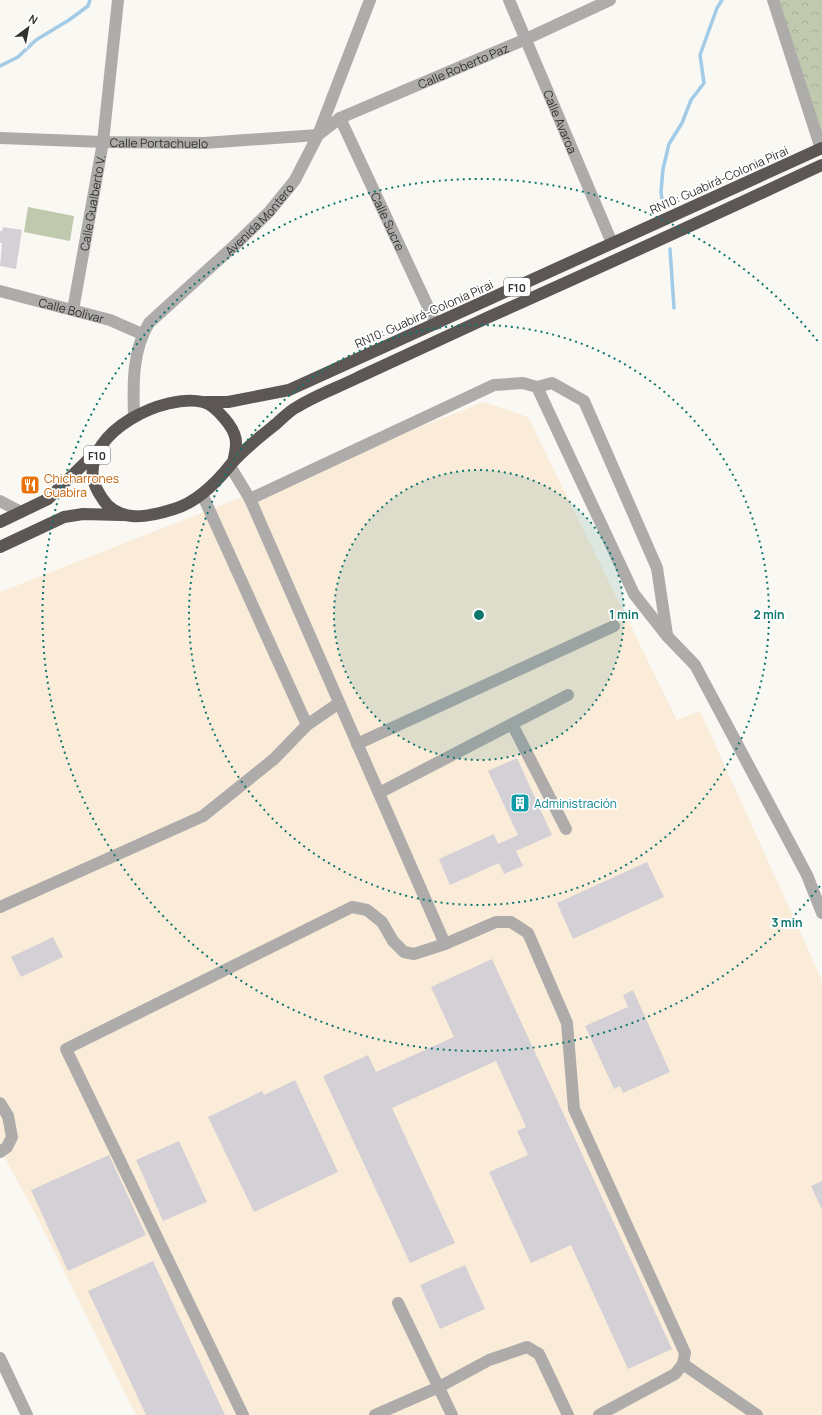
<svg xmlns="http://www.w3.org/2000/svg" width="822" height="1415" font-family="Manrope,sans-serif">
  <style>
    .industrial { fill: #fbecd9 }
    .grass { fill: #c0c9ae }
    .forest { fill: url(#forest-crowns) }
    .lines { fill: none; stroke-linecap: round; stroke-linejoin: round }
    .stream { stroke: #a1cbe7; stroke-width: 3.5 }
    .building { fill: #d4d1d6 }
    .minor { stroke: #aeacab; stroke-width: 12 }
    .highway { stroke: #5c5755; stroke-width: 12 }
    .ring { fill: none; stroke: #0f766e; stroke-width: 2; stroke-dasharray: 2 4 }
    .labels { text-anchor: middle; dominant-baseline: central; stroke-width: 3.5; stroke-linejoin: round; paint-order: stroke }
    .shield { fill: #fff; stroke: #70706e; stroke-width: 1 }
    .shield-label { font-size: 11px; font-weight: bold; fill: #333230 }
    .street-label { font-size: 12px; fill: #333230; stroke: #fff }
    .food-label { font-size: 12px; fill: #c56008; stroke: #fff; text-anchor: start }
    .culture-label { font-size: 12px; fill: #0d838f; stroke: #fff; text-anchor: start }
    .centre { fill: #0f766e; stroke: #fff; stroke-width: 2 }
    .ring-label { font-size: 12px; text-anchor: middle; font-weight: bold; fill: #0f766e; stroke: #fff; stroke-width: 3.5; stroke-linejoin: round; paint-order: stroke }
  </style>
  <defs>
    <pattern id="forest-crowns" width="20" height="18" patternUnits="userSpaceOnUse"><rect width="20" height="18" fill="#c0c9ae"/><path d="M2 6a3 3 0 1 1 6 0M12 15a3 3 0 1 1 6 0" fill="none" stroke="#a5ad96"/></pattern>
  </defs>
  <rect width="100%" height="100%" fill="#faf8f3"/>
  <path class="industrial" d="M484 402 528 417 677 720 700 711 822 980V1415H136L37 1217 0 1149V592Z"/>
  <path class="grass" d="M28 207 74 216 70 241 24 232Z"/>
  <path class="forest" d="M773 0H822V148Z"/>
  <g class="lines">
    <path class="stream" d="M0 66 18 57 36 40 69 20 88 6 90 0
      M663 207 661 192 663 169 669 144 682 123 691 100 704 83 700 55 717 8 722 0
      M670 249 674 308"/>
  </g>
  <path class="building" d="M3 227 22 230 16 269 0 266 2 243H0V231H2Z
    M517 758 552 835 516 851 523 866 504 874 499 863 450 885 439 859 494 834 498 844 518 835 488 771Z
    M647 862 664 897 573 939 557 903Z
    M53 937 63 957 21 977 11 957Z
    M492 959 672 1349 628 1369 571 1245 531 1263 489 1172 528 1155 517 1131 526 1127 496 1061 392 1108 455 1243 410 1263 323 1076 368 1055 376 1072 454 1037 431 987Z
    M633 990 670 1072 623 1093 620 1086 614 1089 585 1026 628 1007 623 995Z
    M295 1080 338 1172 254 1212 208 1117 262 1091 264 1095Z
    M179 1141 207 1202 163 1221 136 1160Z
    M109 1155 146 1235 68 1271 31 1190Z
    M822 1181V1210L811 1186Z
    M153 1261 225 1415H146L88 1291Z
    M465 1265 485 1309 440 1329 420 1285Z"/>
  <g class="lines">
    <g class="minor">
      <path id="s1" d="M509 0 612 243"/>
      <path d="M773 0 821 149"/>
      <path id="s2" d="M340 118 436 324"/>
      <path id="s3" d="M0 138 103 142 204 143 318 135 340 118 526 39 610 0"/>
      <path id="s4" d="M0 291 110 320 142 334"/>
      <path id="s5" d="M73 310 103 142 118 0"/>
      <path d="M537 387 552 383 584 401 657 568 667 635"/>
      <path id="s6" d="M134 417C133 385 132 351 149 323L235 245 269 212 295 180 318 135 370 0"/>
      <path d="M230 466 250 499 445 944"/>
      <path d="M202 494 307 725"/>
      <path d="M250 499 494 385 523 383 537 387 634 594 667 636 695 665 807 875 822 913"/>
      <path d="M0 501 21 512"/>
      <path d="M512 724 566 829"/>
      <path d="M357 744 614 626"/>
      <path d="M379 793 568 695"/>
      <path d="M0 907 203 816 274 759 307 725 339 703"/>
      <path d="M0 1103 8 1116 12 1137 7 1147 0 1152"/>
      <path d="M398 1303 452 1415"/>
      <path d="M0 1358 27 1415"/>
      <path d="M683 1364 757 1415"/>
      <path d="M243 1415 66 1049 352 907 367 910 382 922 393 941 404 952 414 954 445 944 496 922H511L528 933 567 1023 574 1109 685 1353 683 1364 675 1374 599 1415"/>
      <path d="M375 1415 439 1387 489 1360 527 1347 539 1354 568 1415"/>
    </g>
    <path class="highway" d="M205 402H228L289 390 822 148
      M233 462C238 443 238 434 224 418 219 412 211 404 203 402 164 393 86 431 93 478 94 485 98 492 102 498 118 524 149 517 174 509 198 502 217 482 232 463 244 449 261 436 276 424 283 418 289 411 297 407 316 395 339 387 359 377 403 357 447 336 491 316 602 267 712 216 822 165
      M0 522 48 499 96 452
      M0 547 64 517 83 514 121 515"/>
  </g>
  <circle cx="479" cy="615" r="145" fill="#0f766e" fill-opacity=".12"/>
  <g class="ring">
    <circle cx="479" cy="615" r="145"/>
    <circle cx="479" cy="615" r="290"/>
    <path d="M820 886A436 436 0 1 1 820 344"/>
  </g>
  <defs>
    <g id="restaurant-square" transform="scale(1)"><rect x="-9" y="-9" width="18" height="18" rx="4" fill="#e8710a" stroke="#fff"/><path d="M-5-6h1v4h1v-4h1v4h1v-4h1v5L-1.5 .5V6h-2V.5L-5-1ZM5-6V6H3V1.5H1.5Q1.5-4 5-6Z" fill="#fff"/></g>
    <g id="building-square" transform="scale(1)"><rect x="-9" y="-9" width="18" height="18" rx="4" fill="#0f9aa8" stroke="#fff"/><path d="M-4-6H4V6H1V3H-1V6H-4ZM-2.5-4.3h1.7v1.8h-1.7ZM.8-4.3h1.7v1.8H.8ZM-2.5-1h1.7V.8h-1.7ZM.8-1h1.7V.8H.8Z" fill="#fff"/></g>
  </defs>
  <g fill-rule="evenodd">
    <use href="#restaurant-square" x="30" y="485"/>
    <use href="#building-square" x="520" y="803"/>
  </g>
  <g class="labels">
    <g class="shield">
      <rect x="504" y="278" width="26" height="18" rx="3"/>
      <rect x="84" y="446" width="26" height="18" rx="3"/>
    </g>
    <g class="shield-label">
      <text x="517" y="287">F10</text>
      <text x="97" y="455">F10</text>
    </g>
    <g class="street-label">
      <text stroke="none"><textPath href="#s3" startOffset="480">Calle Roberto Paz</textPath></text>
      <text stroke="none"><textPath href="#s1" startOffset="132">Calle Avaroa</textPath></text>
      <text stroke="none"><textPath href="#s3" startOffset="159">Calle Portachuelo</textPath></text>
      <text transform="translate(719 180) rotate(-24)">RN10: Guabirá-Colonia Pirai</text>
      <text stroke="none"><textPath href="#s5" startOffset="109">Calle Gualberto V.</textPath></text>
      <text stroke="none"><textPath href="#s6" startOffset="248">Avenida Montero</textPath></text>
      <text stroke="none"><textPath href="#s2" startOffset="114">Calle Sucre</textPath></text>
      <text stroke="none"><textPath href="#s4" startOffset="74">Calle Bolivar</textPath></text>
      <text transform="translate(424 314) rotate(-24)">RN10: Guabirá-Colonia Pirai</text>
    </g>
    <g class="food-label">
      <text x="44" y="478">Chicharrones<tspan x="44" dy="14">Guabira</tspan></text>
    </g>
    <g class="culture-label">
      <text x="534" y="803">Administración</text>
    </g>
  </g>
  <circle cx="479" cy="615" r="6" class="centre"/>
  <g class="ring-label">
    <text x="624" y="619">1 min</text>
    <text x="769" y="619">2 min</text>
    <text x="787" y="927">3 min</text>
  </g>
  <g transform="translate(28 28) rotate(32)" stroke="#ffffff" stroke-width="3" paint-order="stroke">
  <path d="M0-3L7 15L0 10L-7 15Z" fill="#333230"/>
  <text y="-6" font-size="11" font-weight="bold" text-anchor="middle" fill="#333230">N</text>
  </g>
</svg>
